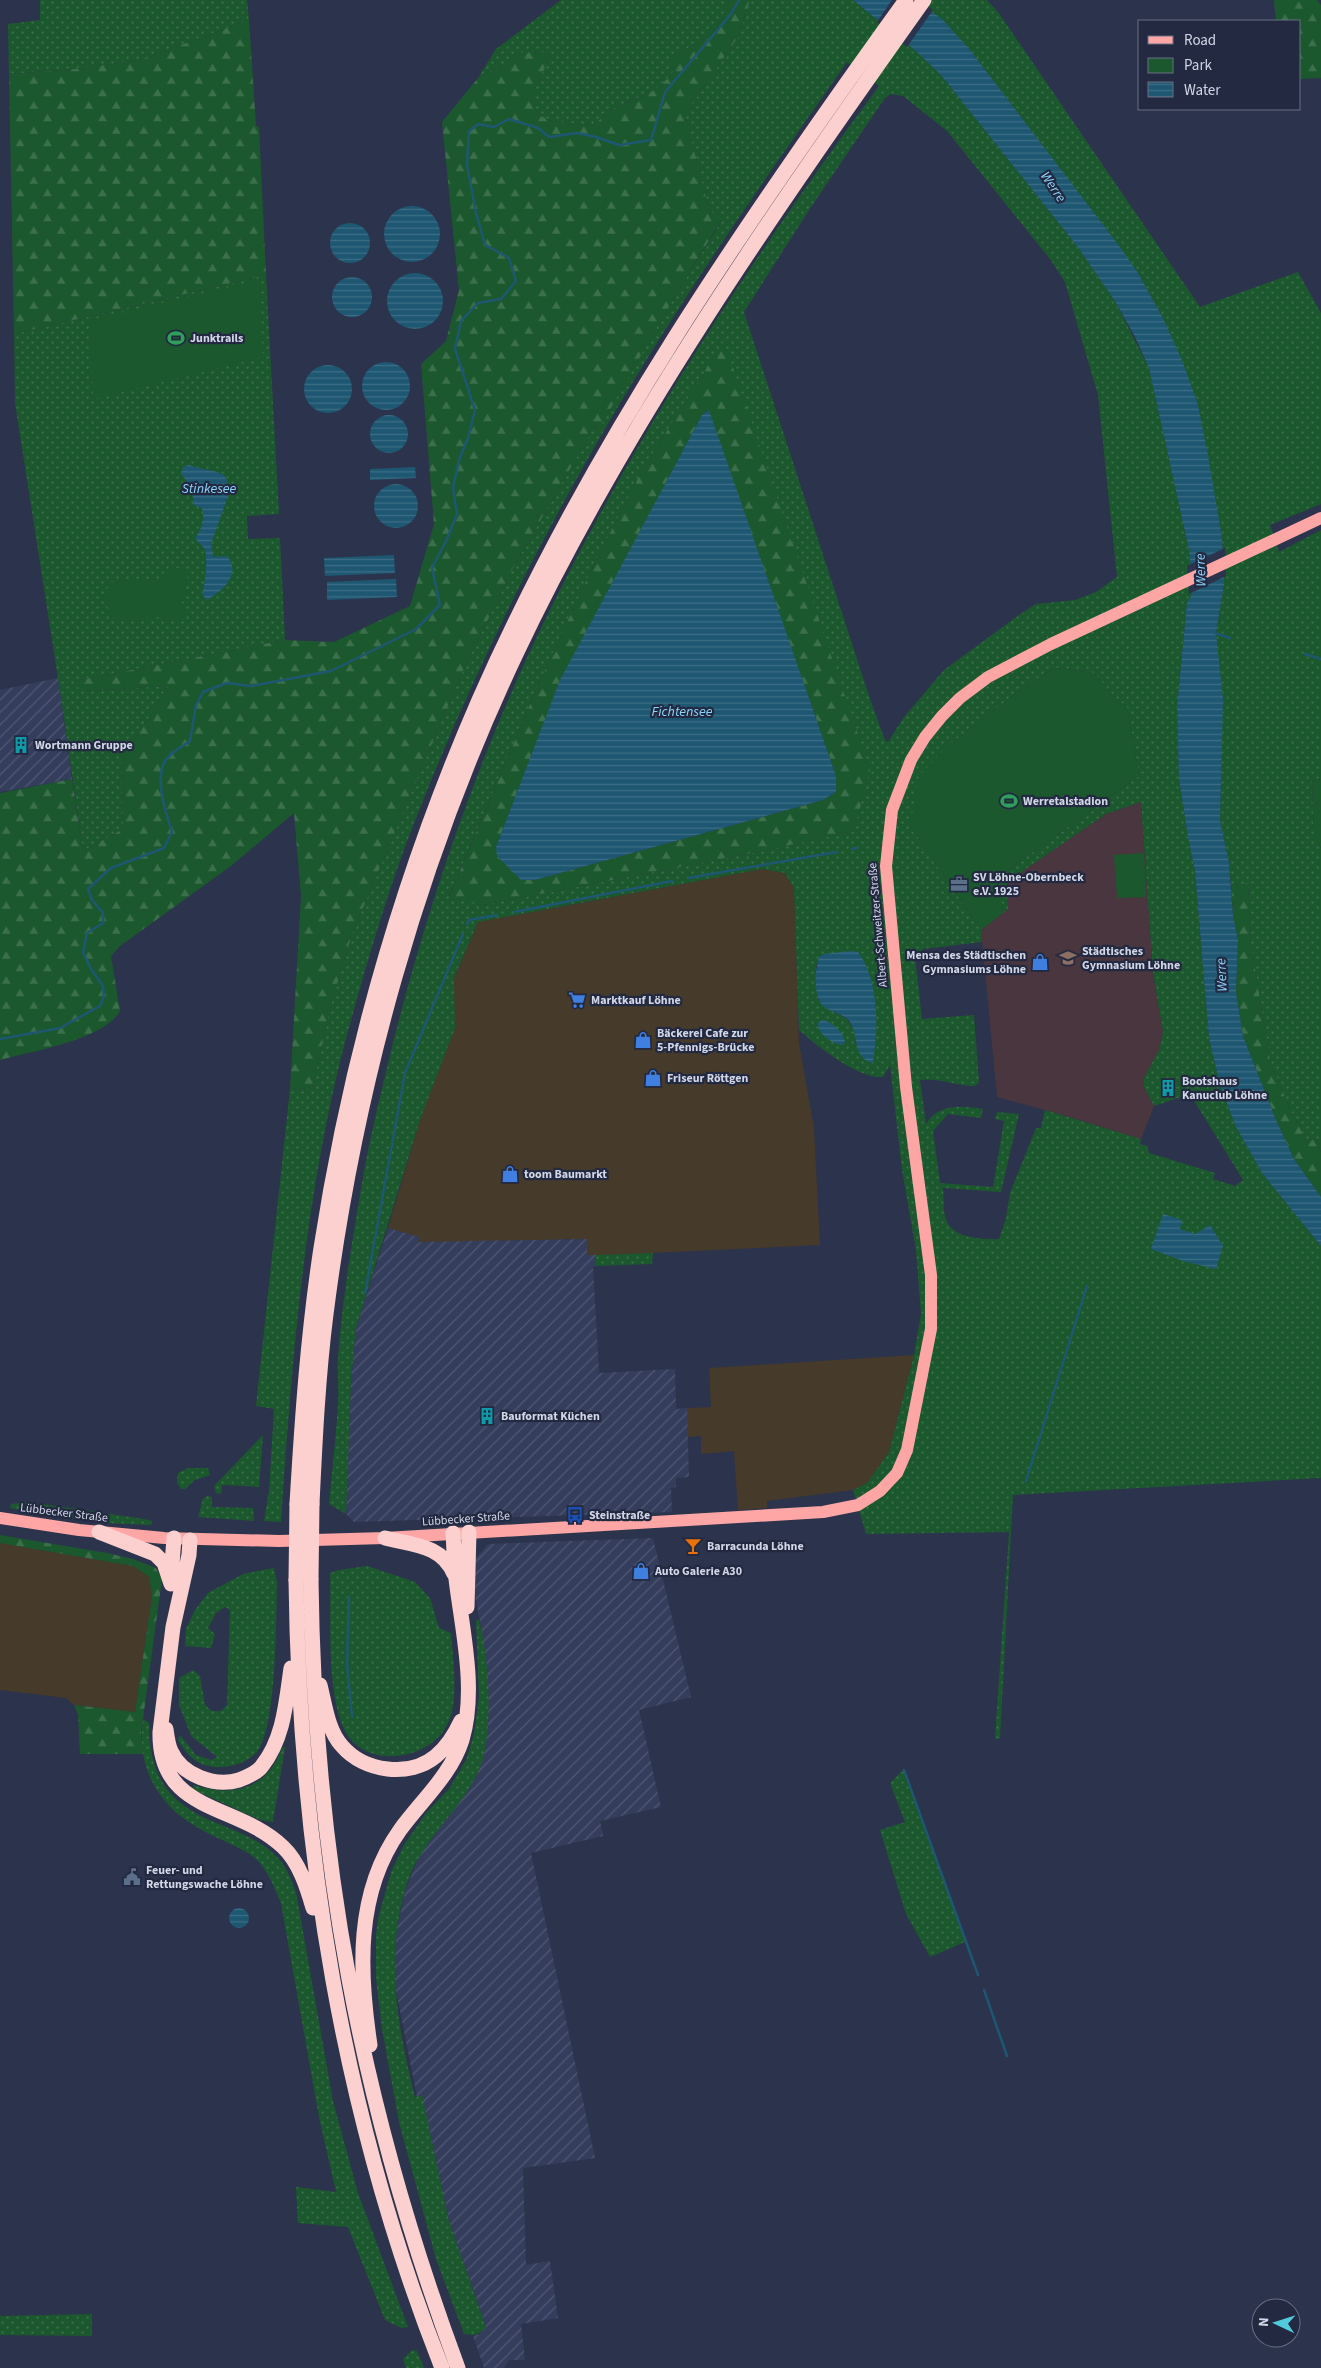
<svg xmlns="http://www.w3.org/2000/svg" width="1321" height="2368" font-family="'Source Sans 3',sans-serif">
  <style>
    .commercial { fill: #463a2b }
    .industrial { fill: url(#industrial-furrows) }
    .education { fill: #49363e }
    .green { fill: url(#green-dots); fill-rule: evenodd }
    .forest { fill: url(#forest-firs); fill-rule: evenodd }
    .pitch { fill: #1c582d }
    .water { fill: url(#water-rules) }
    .pier { fill: #2c334c }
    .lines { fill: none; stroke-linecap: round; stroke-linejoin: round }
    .stream { stroke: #1e5772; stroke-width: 2.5 }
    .major { stroke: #fda6a5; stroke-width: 12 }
    .highway { stroke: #fcd0cf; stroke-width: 15 }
    .highway-bridge { stroke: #fcd0cf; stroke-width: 15 }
    .labels { text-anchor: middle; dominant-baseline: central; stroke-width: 4.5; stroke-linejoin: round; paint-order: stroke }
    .poi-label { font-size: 12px; font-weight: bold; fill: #d2d7e7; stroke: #222941; text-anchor: start }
    .street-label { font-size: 12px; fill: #d2d7e7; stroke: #222941 }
    .water-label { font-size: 14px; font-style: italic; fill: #8bd4fb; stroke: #222941 }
  </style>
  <defs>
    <pattern id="industrial-furrows" width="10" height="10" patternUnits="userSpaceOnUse" patternTransform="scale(1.25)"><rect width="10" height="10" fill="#343d5c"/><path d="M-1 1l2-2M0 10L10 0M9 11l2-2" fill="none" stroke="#505873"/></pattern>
    <pattern id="green-dots" width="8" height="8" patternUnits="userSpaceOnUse" patternTransform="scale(1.25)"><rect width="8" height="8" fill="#1c582d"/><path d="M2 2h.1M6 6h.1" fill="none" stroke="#3c6f4b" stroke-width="1.8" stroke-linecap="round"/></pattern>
    <pattern id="forest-firs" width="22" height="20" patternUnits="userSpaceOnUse" patternTransform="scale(1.25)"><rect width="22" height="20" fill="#1c582d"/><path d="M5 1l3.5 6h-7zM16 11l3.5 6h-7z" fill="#3c6f4b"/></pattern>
    <pattern id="water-rules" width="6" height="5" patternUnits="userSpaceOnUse" patternTransform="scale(1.25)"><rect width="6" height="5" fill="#1e5772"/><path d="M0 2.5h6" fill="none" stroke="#3e6e86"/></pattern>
  </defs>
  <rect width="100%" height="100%" fill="#2c334c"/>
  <path class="commercial" d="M762 869 785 873 794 888 799 1043 814 1128 820 1245 587 1256 586 1239 418 1243 419 1238 388 1228 420 1120 454 1028V978L478 922Z
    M914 1355 889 1452 867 1483 853 1490 767 1501V1508L738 1510 734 1451 701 1454V1436L687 1437V1408L711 1407 709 1368Z
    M0 1543 133 1566 149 1577 152 1596 135 1712 74 1705 66 1698 0 1690Z"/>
  <path class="industrial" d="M58 678 72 779 0 792V690Z
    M388 1228 419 1237 418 1242 587 1239V1255H596V1266L593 1267 599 1373 675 1369 676 1409 687 1408 689 1477 676 1478V1487L671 1488 672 1512 354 1522 346 1514 351 1381 356 1328Z
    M653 1538 691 1697 639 1710 661 1807 600 1821 603 1836 531 1853 595 2158 523 2168 526 2265 550 2261 558 2318 521 2324 525 2360H509L504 2368H484L473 2336 480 2334 486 2326 449 2221 430 2132 417 2097 394 1980 396 1934 405 1891 419 1857 476 1777 487 1685 482 1633 475 1595V1559L488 1544Z"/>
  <path class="education" d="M1141 802 1153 973 1163 1032 1159 1050 1144 1078V1087L1154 1106 1141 1139 1056 1113 997 1097 981 930 1008 909 1007 882 1106 814Z"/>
  <path class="green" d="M40 0H247L249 20 140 60 76 69 9 74 8 24 40 20Z
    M561 0H729C722 34 699 42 671 57L673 72C652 98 639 95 613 109 606 113 600 120 594 125L554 122 535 114V88L551 53 524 52 478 78 496 49Z
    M750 0H853L917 52 941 75 1077 246 1115 301 1149 368 1189 550 1192 594 1187 603 1177 708 1179 779 1188 837 1195 871 1209 1038 1220 1085 1236 1127 1262 1173 1321 1246V1478L1013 1495 1000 1738 995 1739 1009 1532 866 1534 853 1490 867 1483 889 1452 914 1355 921 1314 916 1250 902 1170 890 1065 883 1077C858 1079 817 1046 799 1030L794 888 785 873 762 869 478 922 454 978 455 1028 420 1120 356 1328 351 1381 346 1514 329 1504C332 1471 336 1437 338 1404 339 1388 337 1372 338 1357 342 1303 351 1248 360 1195 368 1144 381 1093 393 1043 426 912 469 785 525 662 619 459 746 266 879 86L847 62C789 145 730 228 676 313 568 481 475 661 405 847 383 907 365 970 348 1031 305 1190 292 1358 281 1522L264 1521 269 1491 274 1409 256 1406 290 1089 312 1088 330 1008 352 934 459 679 512 570 594 427 598 429 670 304 722 220 709 210 685 114 738 37ZM891 94 903 96 947 131 1050 259 1065 282 1098 395 1117 577 1096 592 1075 600 1036 604 1019 615 944 670 904 717 888 742 885 740 870 699 744 312 811 207 885 98ZM724 342 854 831 762 851 483 905 449 896 539 683 595 562 643 469ZM1055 668 1094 673 1114 697 1127 707 1139 776 998 877 1003 913 1008 909 1007 882 1106 814 1141 802 1153 973 1163 1032 1159 1050 1144 1078V1087L1154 1106 1190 1094 1243 1180 1235 1186 1213 1179 1215 1173 1149 1153 1147 1146 1140 1144 1141 1139 1045 1110 1041 1128H1036L1010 1193 1006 1218 999 1239C980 1239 950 1239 945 1216 943 1207 944 1197 943 1188L1001 1192 1019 1114 997 1112 995 1119 1004 1121 993 1187 940 1183 933 1131 948 1114 981 1118 983 1109C962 1105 937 1104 926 1124L920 1080C936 1077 957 1086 975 1086L979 1082 974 1015 922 1019 915 958 923 949 982 942 981 930 910 826 948 746 1023 688ZM825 954 873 1063 856 1044 854 1030 847 1019 822 1005 818 999 816 966 819 957Z
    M916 0H987L998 12 1200 307 1298 272 1321 313V504L1270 525 1279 552 1321 530V779L1312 781 1314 834 1321 848V1152L1317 1139 1307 1141 1288 1105 1270 1060 1251 944 1248 883 1231 885 1229 863 1220 820 1221 765 1216 633 1224 585 1222 538 1197 401 1164 320 1138 273 970 50Z
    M266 275 279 514 247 516 248 539 280 538 285 640 75 681 83 691 168 686 122 761 123 829 83 851 58 678 15 403 14 334Z
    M653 1253 652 1264 596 1266V1255Z
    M263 1435 259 1487 222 1485 221 1494 216 1493 214 1486Z
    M198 1468H208L210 1475 195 1480 185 1489H181L177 1482 178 1473 188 1468Z
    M207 1496 212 1497V1507L253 1508 254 1521 198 1517 203 1499Z
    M29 1502 144 1519 152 1521 151 1525 105 1523 10 1508 11 1504Z
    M367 1566 415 1582 430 1598 439 1628 451 1633C453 1658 459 1701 448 1723 431 1761 365 1770 345 1731 326 1695 331 1615 330 1573L339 1570Z
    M274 1568 277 1582C276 1616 277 1728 257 1752 249 1761 236 1766 223 1767 201 1768 189 1759 178 1740L180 1735 196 1755 211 1760 217 1757 191 1736 179 1705V1678L193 1670 200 1676 205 1705 212 1711H221L227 1705 230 1610 225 1607 216 1613 208 1628 215 1634 211 1648 185 1646 186 1629 195 1610 208 1593 243 1574Z
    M476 1620H479C489 1658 492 1717 484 1755 481 1770 471 1786 462 1799 440 1830 415 1853 405 1891 385 1960 398 2029 415 2097L422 2095 449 2221 486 2327C479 2335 475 2336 464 2334L436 2259 399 2122 382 2029 376 1979V1934L379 1915 391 1872 404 1845 426 1813 449 1789 466 1760 474 1734 479 1697Z
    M143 1719 149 1723C149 1777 168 1804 219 1824 241 1833 262 1841 278 1858 287 1867 291 1880 296 1892L333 2101 358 2193 408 2327 401 2328 385 2320 348 2227 298 2223 296 2187 336 2192 319 2117 281 1903C274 1887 266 1865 251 1855 235 1844 214 1838 197 1827 157 1805 136 1765 143 1719Z
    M285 1747 273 1822 260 1820 192 1789 194 1785C233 1798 267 1789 282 1748Z
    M904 1769 967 1941 930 1957 906 1914 880 1830 905 1822 890 1783Z
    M92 2314V2336L0 2335V2316Z
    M412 2350 417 2351 424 2368H406L403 2359Z"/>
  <path class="forest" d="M729 0H750L738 37 685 114 709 210 722 219 670 304 599 429 594 427 512 570 459 679 352 934 330 1008 312 1088 290 1089 301 896 294 813 231 866 120 946 111 956 120 1011C104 1040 32 1051 0 1060V793L72 779 83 851 123 829 122 761 168 686 82 691 76 686 75 681 285 640 334 642 410 606 434 524 421 364 446 341 459 290 442 122 478 78 524 52 552 53 535 88 536 114 554 122 594 125C600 120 606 113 613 109 638 96 653 97 673 72L671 57C699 42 722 34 729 0Z
    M1274 0H1317L1321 5V78L1300 79V21H1276Z
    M249 20 256 126 259 127 266 275 14 334 9 74 76 69 140 60Z
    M724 341 870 770 854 831 762 851 483 905 449 897 539 683 595 562 643 469ZM708 410 836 776V792L823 800 535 880 496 847 560 681 702 415Z
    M1248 883 1251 944 1270 1060 1288 1105 1307 1141 1317 1139 1321 1152V1197L1294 1159 1276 1120 1243 1036 1236 992 1238 940 1233 916 1231 885Z
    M0 1535 107 1553 133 1559 156 1568 162 1579 141 1733 143 1754H80L78 1715 74 1705 135 1712 152 1596 149 1577 133 1566 0 1543Z"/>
  <path class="pitch" d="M259 280 263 357 93 399 90 320Z
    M169 567 182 569 188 575 182 603 185 613 183 619C173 622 168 618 160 617 143 617 119 630 109 610 105 602 106 592 109 584L117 580 157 582Z
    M1055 668 1094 673 1114 697 1127 707 1139 776 998 877 1003 913 981 930 910 826 919 776 948 746 1023 688Z
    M1321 779V848L1314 835 1312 781Z
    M1144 853 1146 897 1117 898 1114 855Z"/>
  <path class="water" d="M853 0H916L943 20 970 50 1117 243 1138 273 1164 320 1181 358 1197 401 1207 450 1222 538 1224 585 1216 633 1223 699 1220 820 1229 863 1233 916 1238 940 1236 992 1243 1036 1276 1120 1294 1159 1321 1197V1246L1262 1173 1236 1127 1220 1085 1209 1038 1195 871 1188 837 1179 779 1177 708 1187 603 1192 594 1189 550 1149 368 1135 337 1115 301 1077 246 941 75 917 52Z
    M384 234a28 28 0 1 1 56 0a28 28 0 1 1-56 0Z
    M330 243a20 20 0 1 1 40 0a20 20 0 1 1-40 0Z
    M387 301a28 28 0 1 1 56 0a28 28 0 1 1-56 0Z
    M332 297a20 20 0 1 1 40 0a20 20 0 1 1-40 0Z
    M362 386a24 24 0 1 1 48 0a24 24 0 1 1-48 0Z
    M304 389a24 24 0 1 1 48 0a24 24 0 1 1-48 0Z
    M709 410 836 776V792L823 800 535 880H521L497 856 496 847 560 680 702 415Z
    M370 434a19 19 0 1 1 38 0a19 19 0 1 1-38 0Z
    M189 465C201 470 213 469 224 475L228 482V496L211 544 213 557 227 556C242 574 223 590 207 600L202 594C205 587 208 557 205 550 203 545 198 543 195 538 202 528 205 520 202 508L194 505 191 486 181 474 183 467Z
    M415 467 416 478 370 480V469Z
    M374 506a22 22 0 1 1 44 0a22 22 0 1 1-44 0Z
    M394 555 395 573 325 576 324 558Z
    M396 579 397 597 327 600V582Z
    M851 951 858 952C880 982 878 1028 873 1063 852 1058 859 1037 850 1022 842 1011 823 1012 819 1000 814 988 815 969 819 957L824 954Z
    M822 1020C831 1021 844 1032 845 1042L842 1045C833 1044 817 1034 818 1023Z
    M1163 1214 1182 1220 1180 1229 1195 1234 1210 1225 1223 1246 1216 1269 1183 1261 1151 1249Z
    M229 1918a10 10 0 1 1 20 0a10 10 0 1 1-20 0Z"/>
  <path class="pier" d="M892 0H920L933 10 907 47 877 22Z
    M1225 548 1226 576 1189 594 1187 566Z"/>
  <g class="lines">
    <path class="stream" d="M1215 633 1230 638
      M1305 654 1321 659
      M852 849 857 848
      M688 878 837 852
      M514 912 672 881
      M467 924 469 920 497 915
      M0 1039 60 1028 100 1006 104 996 103 986 91 969 83 952 87 933 103 923V913L92 900 88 889 111 868 164 848 172 832C166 813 156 784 163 765 167 754 182 747 190 741L196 705 203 692 227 683 251 686 331 671 416 629 440 605 432 568 447 539 457 514 453 488 459 460 468 438 475 410 455 349 461 321 478 303 501 299 516 281 509 258 485 245 476 213 467 165 469 131 478 124 494 127 509 119 538 128 549 137 577 133 596 137 619 145 651 140 665 92 731 14 739 0
      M365 1293 405 1073 463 934
      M1026 1481 1087 1286
      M349 1597 347 1664 352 1717
      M904 1770 978 1975
      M984 1990 1007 2056"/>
    <path class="major" d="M0 1518 79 1530 164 1538 279 1541 385 1538 823 1512 858 1505 880 1491 897 1473 907 1450 931 1329V1275L906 1087 886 866 892 810 911 760 925 737 942 716 960 698 988 677 1051 644 1321 518"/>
    <path class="highway" d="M297 1504C302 1419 308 1333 321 1248 350 1060 403 874 479 700 590 448 746 222 906 0
      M312 1504C315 1441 318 1377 326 1314 355 1087 418 861 516 654 626 421 775 210 924 0
      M99 1532 155 1554 164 1563 171 1584
      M385 1538C413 1545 442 1545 454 1574
      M190 1540 189 1555 173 1627 160 1732C158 1814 238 1803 283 1847 299 1862 307 1887 313 1908
      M171 1577 174 1538
      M311 1579C314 1857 361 2108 458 2368
      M296 1580C299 1848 343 2118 442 2368
      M467 1607 469 1532
      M320 1685C325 1705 328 1731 342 1746 364 1772 410 1778 436 1756 447 1747 455 1734 461 1721
      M166 1729C167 1736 168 1745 171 1751 182 1776 215 1787 239 1780 247 1777 258 1772 262 1766 284 1738 286 1702 291 1668
      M370 2045C359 1972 355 1893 400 1830 421 1801 451 1775 462 1740 477 1690 462 1629 456 1579 454 1564 454 1548 453 1533"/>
    <path class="highway-bridge" d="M311 1579 312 1504
      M296 1580 297 1504"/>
  </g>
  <defs>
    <g id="stadium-bare" transform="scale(1.35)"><path d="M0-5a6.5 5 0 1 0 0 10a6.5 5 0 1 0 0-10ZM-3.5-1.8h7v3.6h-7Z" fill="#2e9e5b" stroke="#222941" stroke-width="2.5" paint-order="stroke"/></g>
    <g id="building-bare" transform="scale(1.35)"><path d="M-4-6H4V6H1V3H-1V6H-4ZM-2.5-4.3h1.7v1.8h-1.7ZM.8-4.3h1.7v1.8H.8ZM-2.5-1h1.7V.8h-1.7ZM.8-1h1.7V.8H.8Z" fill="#0f9aa8" stroke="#222941" stroke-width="2.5" paint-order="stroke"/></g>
    <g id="office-bare" transform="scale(1.35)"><path d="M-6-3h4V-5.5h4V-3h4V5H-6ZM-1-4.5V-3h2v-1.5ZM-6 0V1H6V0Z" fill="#5c6f8a" stroke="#222941" stroke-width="2.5" paint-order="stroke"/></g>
    <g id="school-bare" transform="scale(1.35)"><path d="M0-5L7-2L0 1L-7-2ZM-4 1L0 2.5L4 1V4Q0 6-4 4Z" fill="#8d6e63" stroke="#222941" stroke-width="2.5" paint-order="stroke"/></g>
    <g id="shop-bare" transform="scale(1.35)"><path d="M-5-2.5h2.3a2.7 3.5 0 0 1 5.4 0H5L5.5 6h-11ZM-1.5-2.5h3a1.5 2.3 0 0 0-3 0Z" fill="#3f7fe0" stroke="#222941" stroke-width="2.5" paint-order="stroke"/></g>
    <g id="supermarket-bare" transform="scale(1.35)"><path d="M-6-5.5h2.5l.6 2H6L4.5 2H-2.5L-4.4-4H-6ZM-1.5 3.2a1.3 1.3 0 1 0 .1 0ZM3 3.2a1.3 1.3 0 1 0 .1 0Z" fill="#3f7fe0" stroke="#222941" stroke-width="2.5" paint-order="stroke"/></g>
    <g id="bus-bare" transform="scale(1.35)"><path d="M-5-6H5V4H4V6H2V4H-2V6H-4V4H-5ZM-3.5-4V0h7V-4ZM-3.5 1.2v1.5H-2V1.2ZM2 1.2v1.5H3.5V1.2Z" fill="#1a4fb4" stroke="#222941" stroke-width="2.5" paint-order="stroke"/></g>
    <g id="bar-bare" transform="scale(1.35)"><path d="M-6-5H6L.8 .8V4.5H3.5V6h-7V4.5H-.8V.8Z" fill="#e8710a" stroke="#222941" stroke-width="2.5" paint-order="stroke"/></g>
    <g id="civic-bare" transform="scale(1.35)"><path d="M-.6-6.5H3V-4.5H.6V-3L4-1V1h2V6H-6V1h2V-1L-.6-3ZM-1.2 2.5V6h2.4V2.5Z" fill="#5c6f8a" stroke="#222941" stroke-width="2.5" paint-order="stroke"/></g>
  </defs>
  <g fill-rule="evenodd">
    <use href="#stadium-bare" x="176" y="338"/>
    <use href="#building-bare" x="21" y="745"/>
    <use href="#stadium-bare" x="1009" y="801"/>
    <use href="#office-bare" x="959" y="884"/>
    <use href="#school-bare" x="1068" y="958"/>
    <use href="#shop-bare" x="1040" y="962"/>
    <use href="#supermarket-bare" x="577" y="1000"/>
    <use href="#shop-bare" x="643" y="1040"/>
    <use href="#shop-bare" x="653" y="1078"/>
    <use href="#building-bare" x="1168" y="1088"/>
    <use href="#shop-bare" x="510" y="1174"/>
    <use href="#building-bare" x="487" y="1416"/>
    <use href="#bus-bare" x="575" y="1515"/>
    <use href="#bar-bare" x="693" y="1546"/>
    <use href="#shop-bare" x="641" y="1571"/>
    <use href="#civic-bare" x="132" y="1877"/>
  </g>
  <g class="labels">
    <g class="poi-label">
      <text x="190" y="338">Junktrails</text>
      <text x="35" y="745">Wortmann Gruppe</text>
      <text x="1023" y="801">Werretalstadion</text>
      <text x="973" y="877">SV Löhne-Obernbeck<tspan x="973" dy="14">e.V. 1925</tspan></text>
      <text x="1082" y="951">Städtisches<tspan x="1082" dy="14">Gymnasium Löhne</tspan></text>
      <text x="1026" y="955" text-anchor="end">Mensa des Städtischen<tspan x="1026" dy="14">Gymnasiums Löhne</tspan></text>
      <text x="591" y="1000">Marktkauf Löhne</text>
      <text x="657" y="1033">Bäckerei Cafe zur<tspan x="657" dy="14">5-Pfennigs-Brücke</tspan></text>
      <text x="667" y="1078">Friseur Röttgen</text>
      <text x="1182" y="1081">Bootshaus<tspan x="1182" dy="14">Kanuclub Löhne</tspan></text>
      <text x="524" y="1174">toom Baumarkt</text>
      <text x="501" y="1416">Bauformat Küchen</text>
      <text x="589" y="1515">Steinstraße</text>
      <text x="707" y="1546">Barracunda Löhne</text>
      <text x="655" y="1571">Auto Galerie A30</text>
      <text x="146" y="1870">Feuer- und<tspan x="146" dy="14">Rettungswache Löhne</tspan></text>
    </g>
    <g class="street-label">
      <text transform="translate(878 925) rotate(-95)">Albert-Schweitzer-Straße</text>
      <text transform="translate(64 1513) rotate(7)">Lübbecker Straße</text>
      <text transform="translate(466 1519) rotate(-4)">Lübbecker Straße</text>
    </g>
    <g class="water-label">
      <text transform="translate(1053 187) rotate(56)">Werre</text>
      <text x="209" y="489">Stinkesee</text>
      <text transform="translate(1201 570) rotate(-92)">Werre</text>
      <text x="682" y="712">Fichtensee</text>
      <text transform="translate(1222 975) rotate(-93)">Werre</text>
    </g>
  </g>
  <rect x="1138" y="20" width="162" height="90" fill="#222941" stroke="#686f83"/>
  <rect x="1148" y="36" width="25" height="8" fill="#fda6a5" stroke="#686f83"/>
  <text x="1184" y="45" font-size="15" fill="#d2d7e7">Road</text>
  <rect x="1148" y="58" width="25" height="15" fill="#1c582d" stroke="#686f83"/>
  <text x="1184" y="70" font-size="15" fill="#d2d7e7">Park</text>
  <rect x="1148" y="82" width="25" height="15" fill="url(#water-rules)" stroke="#686f83"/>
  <text x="1184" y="95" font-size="15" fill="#d2d7e7">Water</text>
  <g transform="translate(1276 2323) rotate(274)"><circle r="24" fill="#222941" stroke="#686f83"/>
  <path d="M0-4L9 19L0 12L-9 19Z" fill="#53cadc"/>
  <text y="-8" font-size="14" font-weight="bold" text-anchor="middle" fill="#d2d7e7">N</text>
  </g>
</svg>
